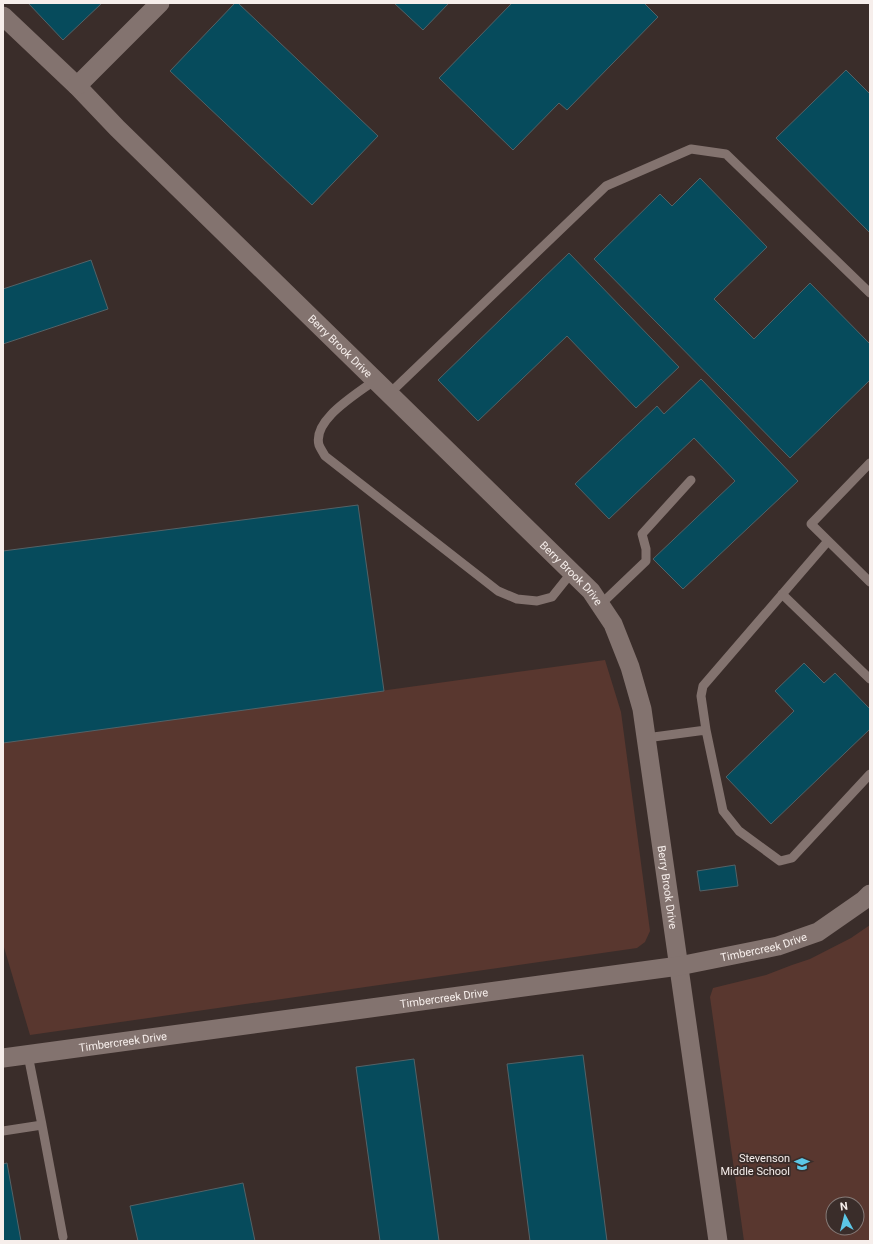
<svg xmlns="http://www.w3.org/2000/svg" width="873" height="1244" font-family="Roboto,sans-serif">
  <style>
    .green { fill: #59372f; fill-rule: evenodd }
    .building { fill: #064b5c; stroke: #536267 }
    .lines { fill: none; stroke-linecap: round; stroke-linejoin: round }
    .service { stroke: #83736f; stroke-width: 9 }
    .minor { stroke: #83736f; stroke-width: 19 }
    .labels { text-anchor: middle; dominant-baseline: central; stroke-width: 3.5; stroke-linejoin: round; paint-order: stroke }
    .street-label { font-size: 11px; fill: #f6eeeb; stroke: #3a2d2a }
    .poi-label { font-size: 11px; fill: #f6eeeb; stroke: #3a2d2a; text-anchor: end }
  </style>
  <rect width="100%" height="100%" fill="#3a2d2a"/>
  <path class="green" d="M605 660 621 712 650 931 645 942 637 948 30 1035 3 944V743Z
    M870 925V1241H744L710 997 713 988 766 975 792 965 810 959 851 938ZM833 1204H857V1228H833Z"/>
  <path class="building" d="M28 3H102L63 40Z
    M235 3H238L378 136 312 205 170 71Z
    M394 3H449L423 30Z
    M512 3H644L658 17 567 110 559 103 513 150 439 78Z
    M846 70 870 94V233L776 138Z
    M700 178 767 247 714 299 754 339 810 283 870 344V380L790 458 594 259 660 194 672 206Z
    M569 253 679 367 636 408 567 336 478 421 438 380Z
    M91 260 108 309 3 344V289Z
    M701 379 798 481 683 589 653 559 735 481 694 438 609 519 575 484 657 406 664 414Z
    M358 505 384 691 3 743V551Z
    M804 663 824 683 835 673 870 709V729L771 824 726 777 794 711 775 691Z
    M735 865 738 886 700 891 697 871Z
    M583 1055 607 1241H530L507 1064Z
    M414 1059 439 1241H380L356 1067Z
    M7 1163 21 1241H3V1164Z
    M243 1183 255 1241H138L130 1206Z"/>
  <g class="lines">
    <path class="service" d="M375 380C359 393 312 419 319 445 320 448 323 452 325 456L498 591 517 599 537 601 552 597 572 572
      M389 394 606 186 691 149 726 154 870 293
      M870 463 811 524 870 582
      M828 541 703 686 701 696 706 730 723 811 739 831 780 861 792 858 870 774
      M782 594 870 679
      M600 605 646 561V549L642 534 691 480
      M646 738 706 730
      M42 1125 63 1237
      M3 1131 42 1125 28 1055"/>
    <g class="minor">
      <path id="s1" d="M3 16 77 86 117 128 591 591 613 624 630 667 642 709 718 1241"/>
      <path d="M77 86 160 3"/>
      <path id="s2" d="M3 1058 679 966 778 946 818 932 864 900 870 894"/>
    </g>
  </g>
  <defs>
    <g id="school-bare" transform="scale(1.2)"><path d="M0-5L7-2L0 1L-7-2ZM-4 1L0 2.5L4 1V4Q0 6-4 4Z" fill="#5cc7e7" stroke="#3a2d2a" stroke-width="2.5" paint-order="stroke"/></g>
  </defs>
  <g fill-rule="evenodd">
    <use href="#school-bare" x="802" y="1164"/>
  </g>
  <g class="labels">
    <g class="street-label">
      <text stroke="none"><textPath href="#s1" startOffset="472">Berry Brook Drive</textPath></text>
      <text stroke="none"><textPath href="#s1" startOffset="796">Berry Brook Drive</textPath></text>
      <text stroke="none"><textPath href="#s1" startOffset="1132">Berry Brook Drive</textPath></text>
      <text stroke="none"><textPath href="#s2" startOffset="769">Timbercreek Drive</textPath></text>
      <text stroke="none"><textPath href="#s2" startOffset="445">Timbercreek Drive</textPath></text>
      <text stroke="none"><textPath href="#s2" startOffset="121">Timbercreek Drive</textPath></text>
    </g>
    <g class="poi-label">
      <text x="790" y="1158">Stevenson<tspan x="790" dy="13">Middle School</tspan></text>
    </g>
  </g>
  <rect width="873" height="1244" fill="none" stroke="#f6eeeb" stroke-width="8"/>
  <g transform="translate(845 1216) rotate(353)"><circle r="19" fill="#3a2d2a" stroke="#857a77"/>
  <path d="M0-3L7 15L0 10L-7 15Z" fill="#5cc7e7"/>
  <text y="-6" font-size="11" font-weight="bold" text-anchor="middle" fill="#f6eeeb">N</text>
  </g>
</svg>
